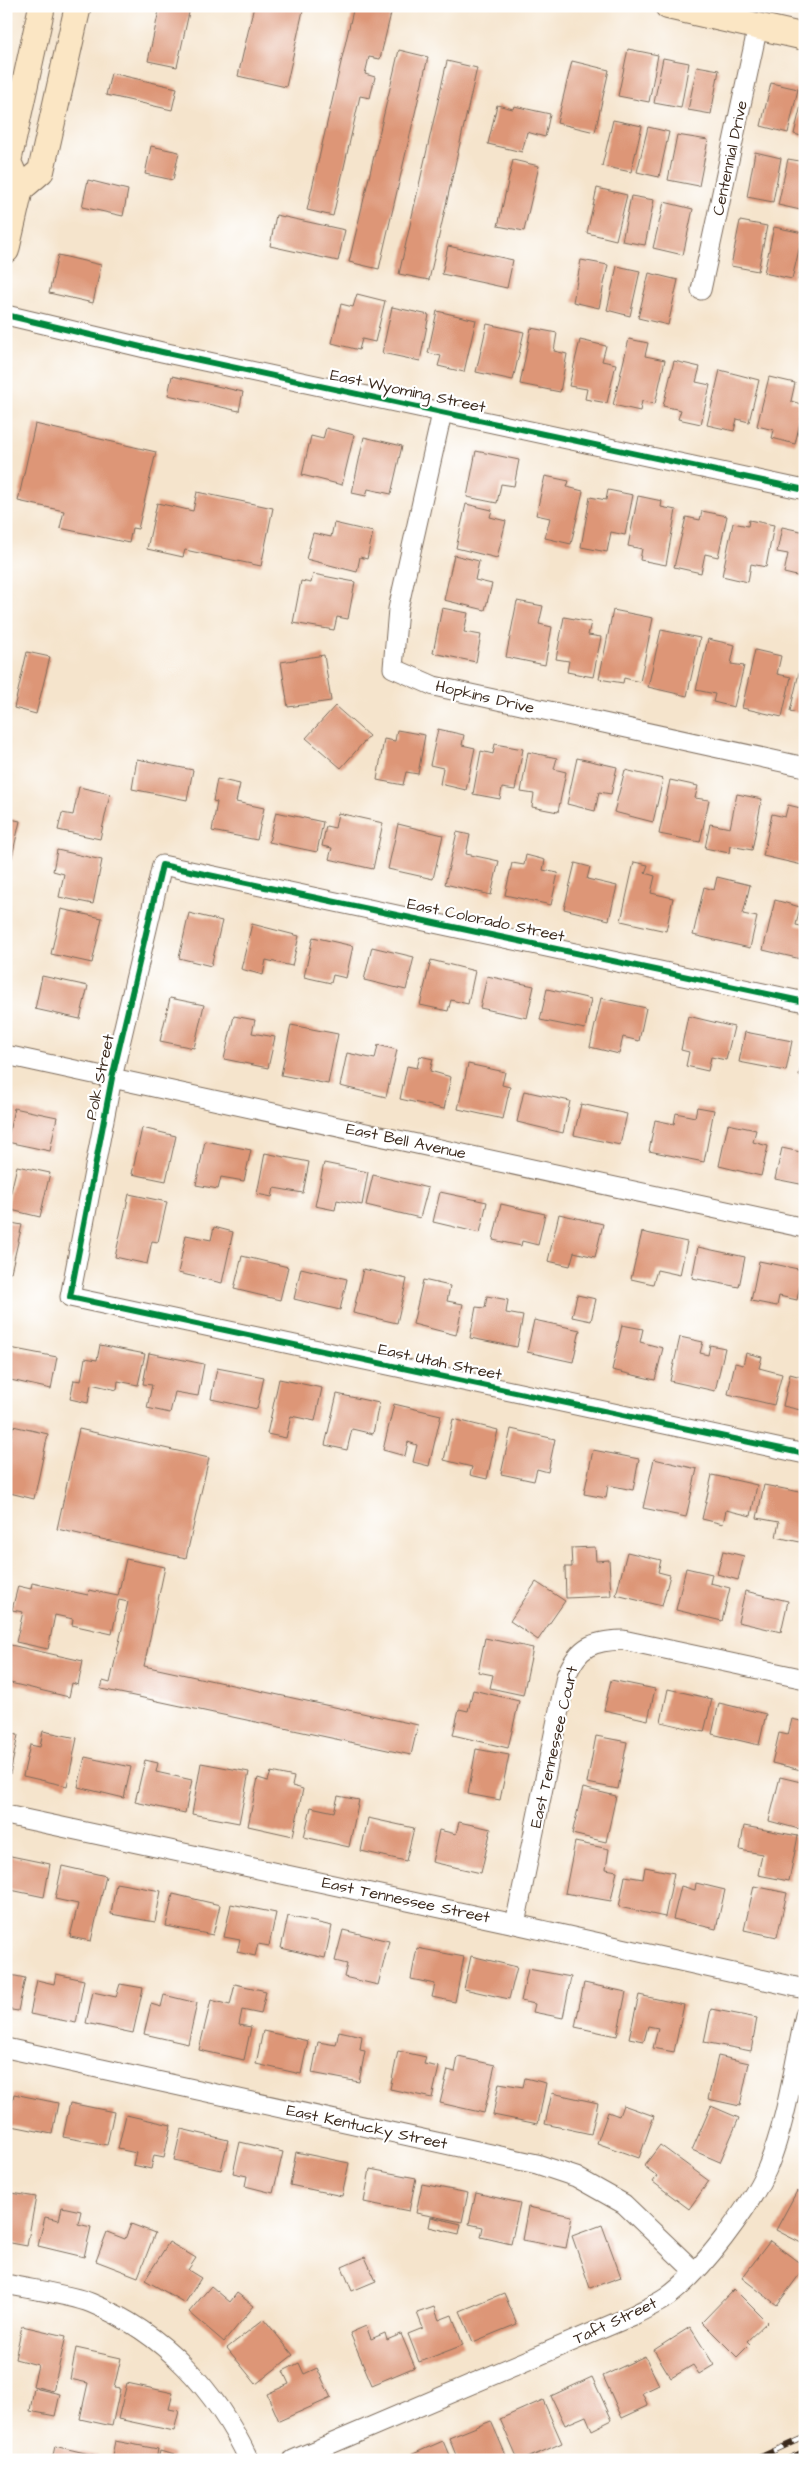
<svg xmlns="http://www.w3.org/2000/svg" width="811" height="2466" font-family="'Architects Daughter',sans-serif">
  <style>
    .building { fill: #dd9677 }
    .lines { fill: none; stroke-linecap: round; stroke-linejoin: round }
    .street-casing { stroke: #7c6b5b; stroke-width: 21 }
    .secondary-casing { stroke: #7c6b5b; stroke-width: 28 }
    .street { stroke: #fff; stroke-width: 19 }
    .secondary { stroke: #fbe6c4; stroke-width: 26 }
    .rail-casing { stroke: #3b2a1e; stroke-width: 5.5 }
    .rail { stroke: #fff; stroke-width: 4; stroke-dasharray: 11; stroke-linecap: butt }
    .cycleway-casing { stroke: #fff; stroke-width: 9 }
    .cycleway { stroke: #00873e; stroke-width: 6 }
    .labels { text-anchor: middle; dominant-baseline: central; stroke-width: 4.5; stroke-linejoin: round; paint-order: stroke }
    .street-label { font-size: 16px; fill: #3b2a1e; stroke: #fff }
  </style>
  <rect width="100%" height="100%" fill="#fff"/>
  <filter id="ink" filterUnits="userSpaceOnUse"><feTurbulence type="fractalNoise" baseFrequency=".02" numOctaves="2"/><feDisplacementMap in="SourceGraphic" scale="10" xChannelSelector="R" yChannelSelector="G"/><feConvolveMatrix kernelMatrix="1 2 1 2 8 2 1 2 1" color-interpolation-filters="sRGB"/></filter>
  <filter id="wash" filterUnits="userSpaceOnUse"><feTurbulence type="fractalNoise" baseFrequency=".0096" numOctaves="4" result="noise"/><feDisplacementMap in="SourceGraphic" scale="20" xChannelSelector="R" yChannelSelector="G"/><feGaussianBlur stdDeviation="1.12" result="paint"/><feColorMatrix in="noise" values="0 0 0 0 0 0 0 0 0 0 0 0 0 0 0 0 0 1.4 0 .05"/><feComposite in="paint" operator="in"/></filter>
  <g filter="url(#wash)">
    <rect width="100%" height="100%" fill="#f5e4cc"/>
    <g id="blocks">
      <path class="building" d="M160 6 190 8 177 67 148 61Z
        M254 6H304L286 87 238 76Z
        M354 6H381L392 9 380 59 369 57 365 74 375 77 370 98 360 96 333 216 307 210Z
        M628 49 658 55 649 102 618 96Z
        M399 50 428 57 379 269 349 262Z
        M663 58 689 63 681 108 654 103Z
        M447 61 477 68 429 280 399 274Z
        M572 61 609 70 595 132 557 123Z
        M697 66 719 70 711 114 688 110Z
        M111 73 177 88 172 110 106 95Z
        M771 83 798 89 788 133 761 126Z
        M804 93 805 94V137L794 134Z
        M497 105 513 109 514 106 550 114 545 137 527 132 522 152 488 144Z
        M613 120 642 126 631 172 602 166Z
        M648 127 669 132 659 177 637 172Z
        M677 135 708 140 699 186 668 180Z
        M151 146 179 152 173 180 145 174Z
        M755 152 781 158 773 202 747 197Z
        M788 159 805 162V211L778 205Z
        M513 160 539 166 524 231 498 226Z
        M88 180 128 190 123 216 82 207Z
        M597 188 627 195 616 240 587 233Z
        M631 196 654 200 645 245 622 241Z
        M664 202 693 209 683 255 653 248Z
        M276 215 345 230 338 261 270 246Z
        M740 221 767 226 758 271 731 266Z
        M774 227 803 233 792 279 764 273Z
        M448 246 513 260 507 288 442 274Z
        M804 253H805V281L798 280Z
        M58 255 101 265 93 303 49 293Z
        M581 260 608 265 599 308 573 302Z
        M617 266 640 271 630 316 607 310Z
        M649 273 678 280 668 325 638 318Z
        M357 294 385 301 375 342 362 339 359 350 332 343 341 304 353 307Z
        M392 307 429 315 420 361 382 353Z
        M437 311 476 320 464 372 438 366 441 356 428 353Z
        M487 324 524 332 513 380 476 372Z
        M531 328 557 333 554 351 567 354 560 392 520 384Z
        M629 339 648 343 645 356 665 360 655 404 642 401 640 411 613 405Z
        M580 340 606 346 602 361 616 364 607 403 585 399 587 389 569 386Z
        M674 361 700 367 696 382 710 385 701 424 678 419 681 410 663 406Z
        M720 370 759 380 749 422 737 419 734 431 707 425Z
        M172 376 243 392 239 411 168 395Z
        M769 377 795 383 791 401 804 405 795 444 772 438 774 430 757 426Z
        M35 424 156 452 138 529 132 528 129 543 60 528 64 511 18 501Z
        M326 428 354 435 342 485 302 475 311 436 323 439Z
        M364 437 402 446 391 494 368 489 366 496 352 493Z
        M476 451 519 460 514 486 501 484 497 503 467 497Z
        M545 476 569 481 567 487 583 491 571 544 545 538 550 518 536 515Z
        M608 490 633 495 625 535 611 532 607 552 581 547 590 497 606 500Z
        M197 492 273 508 261 566 185 550 183 557 147 549 157 503 193 511Z
        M638 496 662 501 661 507 676 510 666 565 640 560 642 549 628 546Z
        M466 504 492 510 490 517 506 521 497 558 456 548Z
        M702 511 727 516 718 557 705 554 701 573 674 567 686 517 700 520Z
        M749 520 774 525 766 567 751 564 748 582 722 576 733 523 748 526Z
        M334 523 373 532 367 559 360 557 357 572 306 559 313 533 331 537Z
        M782 527 805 532V578L784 573 788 554 777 552Z
        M454 555 479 561 475 580 492 584 485 610 444 600Z
        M313 574 355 582 348 619 337 617 334 630 293 623 301 581 311 583Z
        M517 601 543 606 539 624 552 627 545 665 506 657Z
        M442 608 468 613 464 632 481 635 476 662 433 653Z
        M613 610 653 618 640 682 624 678 623 683 599 679Z
        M564 617 591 622 588 635 601 637 593 677 567 672 569 661 556 659Z
        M661 630 700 638 687 696 648 687Z
        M708 639 735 645 731 664 744 666 734 707 713 702 715 694 696 690Z
        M755 650 781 656 777 674 791 677 782 717 742 708Z
        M27 652 50 657 36 714 14 708Z
        M324 655 331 701 288 707 281 662Z
        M802 660H805V715L790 711Z
        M335 706 369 736 341 768 306 738Z
        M438 729 464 735 462 745 475 748 466 790 440 784 443 768 430 765Z
        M397 730 425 735 418 774 406 772 403 785 377 780 384 739 395 741Z
        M495 744 523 749 515 790 502 788 500 799 473 794 481 751 493 754Z
        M528 752 557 758 554 769 566 772 558 812 532 807 534 794 521 792Z
        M577 758 617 767 611 794 599 792 595 811 567 804Z
        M137 759 193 770 187 800 132 789Z
        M625 770 663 779 653 822 614 812Z
        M217 779 240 784 236 802 264 808 257 840 212 831 217 802 213 801Z
        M670 780 698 786 695 798 709 800 700 842 659 834Z
        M79 787 110 794 100 839 58 830 62 813 73 815Z
        M737 794 762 799 752 850 730 846 729 853 705 848 710 824 730 828Z
        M788 805 805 809V853L802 865 763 856 772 814 785 817Z
        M276 812 323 822 317 852 269 842Z
        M338 813 383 823 373 869 329 859 332 848 322 846 326 826 335 828Z
        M6 818 20 821 7 879H6Z
        M398 824 443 835 433 879 388 869Z
        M457 832 470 835 466 854 499 861 491 895 445 884Z
        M57 850 102 860 93 904 59 897 64 874 53 871Z
        M526 855 545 860 543 870 558 873 551 905 505 895 512 863 524 865Z
        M634 862 648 865 645 873 655 876 651 893 673 898 666 931 621 921Z
        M575 863 590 867 587 879 617 886 609 920 564 909Z
        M717 877 750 885 743 914 757 917 750 948 693 935 704 887 714 890Z
        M775 900 800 907 796 925 805 927V960L763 950Z
        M61 909 102 918 92 963 51 954Z
        M189 913 222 921 211 966 179 958Z
        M252 924 299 936 292 966 266 960 263 975 241 969Z
        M313 937 353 946 346 978 333 975 331 983 304 977Z
        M372 947 414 957 406 990 364 980Z
        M431 960 475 971 468 1004 451 1000 448 1011 420 1005Z
        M42 976 88 986 80 1019 35 1009Z
        M487 976 534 986 527 1018 480 1008Z
        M547 989 591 999 585 1029 540 1020Z
        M170 998 204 1005 194 1048 160 1041Z
        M601 998 646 1008 639 1041 623 1037 619 1054 590 1047Z
        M234 1016 255 1020 252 1033 275 1037 268 1068 224 1059Z
        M688 1016 734 1027 726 1060 711 1057 708 1071 686 1066 689 1052 681 1050Z
        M291 1025 338 1034 328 1084 281 1075Z
        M745 1032 792 1041 786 1071 739 1062Z
        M378 1045 397 1050 386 1097 340 1086 347 1053 375 1059Z
        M804 1053H805V1076L799 1075Z
        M420 1056 433 1059 430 1071 451 1077 444 1109 400 1099 407 1066 417 1068Z
        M468 1064 505 1072 502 1085 510 1087 503 1119 458 1109Z
        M524 1091 570 1101 563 1133 517 1122Z
        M581 1104 627 1114 620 1145 574 1135Z
        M697 1107 714 1110 704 1162 649 1151 655 1120 674 1124 676 1113 695 1117Z
        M14 1108 57 1117 50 1151 7 1142Z
        M728 1124 756 1130 753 1142 768 1146 761 1176 719 1166Z
        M142 1128 176 1136 166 1181 132 1174Z
        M205 1141 251 1150 244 1181 221 1177 218 1189 196 1185Z
        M782 1148 805 1153V1185L775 1179Z
        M265 1153 309 1162 303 1193 274 1188 272 1197 257 1194Z
        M324 1163 368 1172 362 1205 337 1200 335 1210 315 1206Z
        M17 1166 50 1173 40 1217 7 1209Z
        M373 1175 428 1188 420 1218 366 1205Z
        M440 1192 487 1202 480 1233 433 1222Z
        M129 1194 167 1202 158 1242 152 1241 147 1264 115 1257Z
        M501 1204 545 1214 538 1245 522 1241 521 1246 493 1240Z
        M559 1214 603 1224 595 1257 574 1252 570 1266 548 1261Z
        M6 1222 22 1225 11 1272 6 1271Z
        M214 1227 233 1232 222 1283 178 1273 186 1235 211 1240Z
        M642 1232 687 1242 680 1275 657 1270 653 1284 631 1279Z
        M698 1247 745 1257 739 1287 692 1278Z
        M242 1256 288 1267 280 1300 234 1289Z
        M759 1261 803 1270 797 1300 779 1296 777 1306 751 1301Z
        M301 1268 347 1279 340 1310 294 1299Z
        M363 1269 407 1279 397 1323 353 1313Z
        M423 1280 450 1286 447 1301 463 1304 456 1335 413 1324Z
        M577 1295 596 1299 591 1321 572 1317Z
        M487 1296 508 1300 506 1313 523 1316 517 1347 470 1338 476 1307 485 1308Z
        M534 1320 580 1330 573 1362 527 1352Z
        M622 1325 643 1329 640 1342 663 1348 655 1380 612 1370Z
        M680 1337 703 1342 700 1353 708 1355 710 1345 725 1348 715 1391 670 1381Z
        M100 1345 145 1354 138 1385 118 1381 117 1390 91 1384 88 1403 70 1399 74 1380 81 1381 85 1358 97 1360Z
        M10 1348 57 1357 51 1389 6 1379Z
        M149 1353 204 1364 198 1396 175 1392 170 1413 147 1408 152 1385 143 1384Z
        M746 1353 762 1357 759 1368 782 1374 774 1405 728 1394 735 1363 743 1365Z
        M217 1368 264 1377 257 1409 211 1399Z
        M790 1374 805 1378V1411L783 1406Z
        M279 1379 322 1388 315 1421 291 1416 286 1438 267 1434Z
        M337 1394 379 1403 373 1434 352 1429 347 1450 325 1445Z
        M394 1404 441 1415 429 1466 413 1462 417 1445 408 1442 405 1456 383 1450Z
        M453 1419 498 1430 487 1479 470 1475 472 1467 444 1460Z
        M13 1426 48 1434 34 1499 6 1492V1457Z
        M79 1429 209 1458 186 1558 57 1529Z
        M511 1429 555 1439 548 1472 537 1469 534 1481 501 1474Z
        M593 1450 639 1459 633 1490 608 1485 606 1498 584 1494Z
        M654 1459 697 1469 686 1517 643 1508Z
        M712 1475 757 1485 751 1516 726 1510 723 1524 702 1519Z
        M764 1485 805 1493V1519L800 1542 776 1537 779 1522 757 1518Z
        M595 1547 596 1561 609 1560 611 1596 566 1598 565 1567H572L571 1548Z
        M723 1551 744 1556 738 1580 717 1574Z
        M627 1552 661 1560 658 1572 670 1575 662 1606 616 1595Z
        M126 1559 165 1567 144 1666 418 1725 411 1755 101 1689 103 1681 110 1683 128 1602 119 1600 112 1634 72 1625 73 1619 55 1615 48 1649 16 1642 23 1612 12 1610 18 1586 31 1589 32 1583 88 1595 89 1590 118 1596Z
        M686 1568 712 1574 710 1583 730 1588 722 1621 676 1610Z
        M536 1582 565 1601 538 1640 510 1621Z
        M745 1591 788 1601 781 1632 738 1622Z
        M485 1638 533 1648 523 1695 490 1688 493 1675 478 1672Z
        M6 1644 83 1661 78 1685 72 1683 69 1697 6 1682Z
        M611 1680 655 1689 648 1720 604 1710Z
        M668 1689 712 1699 704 1732 661 1722Z
        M473 1690 519 1701 508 1748 453 1735 459 1709 468 1711Z
        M719 1703 766 1714 759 1745 712 1734Z
        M792 1719 805 1722V1771L772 1763 779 1733 788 1735Z
        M43 1731 77 1738 67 1786 23 1776 30 1745 40 1747Z
        M6 1733 18 1735 10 1774H6Z
        M596 1736 627 1742 618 1789 587 1783Z
        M476 1749 509 1755 500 1800 468 1794Z
        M85 1757 131 1767 124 1798 78 1787Z
        M145 1760 158 1763 156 1772 192 1780 185 1813 135 1802Z
        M201 1763 249 1772 239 1823 192 1814Z
        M271 1772 294 1777 292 1786 303 1789 293 1836 248 1826 258 1778 268 1781Z
        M780 1777 805 1783V1806L799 1829 769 1821Z
        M583 1788 616 1796 606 1842 572 1834Z
        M338 1796 359 1800 349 1847 304 1837 311 1807 334 1812Z
        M368 1818 414 1828 406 1861 361 1851Z
        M459 1822 491 1829 481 1873 432 1862 439 1830 456 1834Z
        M744 1826 798 1836 789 1881 758 1875 762 1854 740 1850Z
        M575 1842 609 1849 606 1869 617 1871 611 1901 565 1893Z
        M6 1855 50 1864 44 1897 6 1889Z
        M62 1866 106 1876 91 1941 70 1937 78 1904 55 1899Z
        M645 1867 674 1873 665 1917 619 1907 625 1876 643 1879Z
        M116 1883 161 1891 155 1922 111 1914Z
        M696 1883 725 1890 716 1929 673 1919 681 1886 695 1890Z
        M754 1886 787 1893 777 1937 744 1930Z
        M173 1894 220 1905 213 1935 166 1926Z
        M231 1904 276 1913 269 1946 258 1944 255 1956 237 1952 240 1940 224 1937Z
        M288 1916 332 1926 325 1958 281 1948Z
        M343 1930 389 1941 378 1985 344 1977 347 1964 335 1961Z
        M417 1948 464 1957 455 2002 432 1997 435 1984 411 1979Z
        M471 1956 517 1967 509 1999 464 1989Z
        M528 1969 571 1977 563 2018 533 2012 535 2004 521 2001Z
        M6 1974 25 1978 18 2011 6 2009Z
        M56 1974 84 1980 76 2023 30 2014 37 1980 54 1984Z
        M584 1983 626 1992 617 2036 575 2027Z
        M120 1984 143 1988 133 2033 86 2023 93 1992 116 1997Z
        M235 1984 266 1991 261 2014 242 2010 239 2025 251 2027 244 2060 199 2050 211 2000 230 2005Z
        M164 1995 197 2003 188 2044 144 2034 151 2004 161 2007Z
        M639 1995 684 2005 674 2052 653 2048 658 2028 648 2026 644 2041 629 2038Z
        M711 2009 757 2018 751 2051 704 2042Z
        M263 2031 308 2041 301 2074 256 2064Z
        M339 2031 362 2036 360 2050 365 2051 359 2082 312 2073 318 2042 336 2045Z
        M398 2051 426 2057 424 2064 439 2067 432 2098 390 2089Z
        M718 2056 749 2063 740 2106 708 2099Z
        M458 2057 495 2065 484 2113 440 2103 448 2070 455 2072Z
        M525 2078 546 2083 538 2124 493 2115 499 2083 523 2087Z
        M552 2093 598 2103 591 2134 545 2124Z
        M14 2094 58 2103 52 2134 7 2125Z
        M70 2103 114 2112 107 2145 63 2137Z
        M623 2105 654 2116 639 2158 597 2143 608 2112 619 2116Z
        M711 2106 739 2118 720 2162 692 2150Z
        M126 2115 171 2125 164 2157 154 2155 151 2169 133 2165 136 2153 118 2149Z
        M181 2129 228 2140 221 2170 174 2160Z
        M240 2142 283 2152 273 2193 245 2186 247 2176 233 2173Z
        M660 2145 709 2181 689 2209 653 2182 657 2176 644 2166Z
        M296 2152 349 2163 342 2196 290 2185Z
        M370 2169 416 2178 409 2211 364 2202Z
        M422 2184 468 2193 462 2222 416 2213Z
        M797 2191 805 2195V2245L776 2230Z
        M6 2192 36 2197 27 2246 6 2242Z
        M476 2193 520 2203 511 2244 481 2237 483 2227 469 2224Z
        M62 2207 81 2211 78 2224 91 2227 84 2257 38 2246 45 2217 59 2220Z
        M528 2207 572 2216 566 2248 522 2240Z
        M431 2217 461 2224 459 2234 429 2227Z
        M131 2224 155 2233 138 2277 96 2261 107 2232 125 2239Z
        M602 2225 621 2277 590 2288 572 2236Z
        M770 2241 805 2267 777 2305 742 2278Z
        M169 2242 196 2258 188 2270 201 2278 185 2303 145 2280Z
        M365 2257 376 2281 352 2291 342 2267Z
        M211 2286 230 2302 237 2293 254 2306 224 2342 189 2312Z
        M734 2289 767 2322 747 2341 750 2344 737 2357 702 2322Z
        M504 2293 517 2324 473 2342 460 2311Z
        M434 2307 439 2320 452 2315 463 2345 419 2362 408 2334 423 2328 417 2313Z
        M264 2319 293 2355 256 2384 227 2348Z
        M22 2326 66 2336 53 2391 33 2386 38 2365 15 2359Z
        M366 2326 371 2339 385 2333 387 2340 401 2334 415 2367 372 2385 350 2333Z
        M690 2327 714 2365 699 2374 693 2365 671 2378 654 2350Z
        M76 2348 121 2358 114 2388 120 2389 112 2426 80 2419 88 2383 70 2379Z
        M645 2356 659 2385 642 2393 648 2406 622 2418 603 2376Z
        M299 2363 304 2374 317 2368 331 2398 279 2421 267 2394 289 2384 283 2371Z
        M592 2377 612 2420 592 2430 586 2416 565 2425 551 2396Z
        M127 2383 173 2393 169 2409 179 2411 174 2431 118 2419Z
        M34 2388 60 2394 55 2416 30 2411Z
        M543 2400 562 2443 523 2460H518L500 2419Z
        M491 2421 508 2460H458L449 2438Z
        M115 2441 158 2449 156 2460H111Z
        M443 2441 451 2460H399Z
        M55 2446 98 2456 97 2460H52Z
        M160 2451 174 2455 172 2460H158Z"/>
    </g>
  </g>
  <g filter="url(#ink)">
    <use href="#blocks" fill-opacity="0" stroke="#7c6b5b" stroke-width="1"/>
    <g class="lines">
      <g class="street-casing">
        <path id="street" d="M701 290 758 26
          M6 315 162 352 805 490
          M442 413 398 609 393 668 434 686 805 767
          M805 1002 162 865 112 1078 70 1297 805 1454
          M6 1055 805 1228
          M6 1815 515 1924 805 1989
          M515 1924 566 1676C579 1646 592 1641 623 1640L805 1679
          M6 2048 537 2164 576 2177 624 2204 695 2272
          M6 2284C32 2290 68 2294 91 2303 164 2333 216 2390 249 2460
          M293 2460 634 2315C645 2309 657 2304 667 2297 701 2273 750 2207 767 2169 787 2121 794 2065 805 2015"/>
      </g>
      <g class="secondary-casing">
        <path id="secondary" d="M668 6 805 37
          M20 189 41 171 78 6
          M6 250 20 189 8 162 42 6"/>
      </g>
      <use href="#street" class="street"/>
      <use href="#secondary" class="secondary"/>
      <g class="rail-casing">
        <path id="rail" d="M753 2460 805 2437
          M785 2460 805 2451"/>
      </g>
      <use href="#rail" class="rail"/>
      <g class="cycleway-casing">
        <path id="cycleway" d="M6 315 162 352 805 490
          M805 1002 162 865 112 1078 70 1297 805 1454"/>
      </g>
      <use href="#cycleway" class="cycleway"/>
    </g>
  </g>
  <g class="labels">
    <g class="street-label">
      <text transform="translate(730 158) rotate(-78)">Centennial Drive</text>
      <text transform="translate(408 391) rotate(12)">East Wyoming Street</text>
      <text transform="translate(485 697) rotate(13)">Hopkins Drive</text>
      <text transform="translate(486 920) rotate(12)">East Colorado Street</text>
      <text transform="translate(100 1077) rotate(-78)">Polk Street</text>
      <text transform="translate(406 1141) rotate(12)">East Bell Avenue</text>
      <text transform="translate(440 1362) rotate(12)">East Utah Street</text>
      <text transform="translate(554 1747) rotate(-77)">East Tennessee Court</text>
      <text transform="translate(406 1900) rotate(12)">East Tennessee Street</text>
      <text transform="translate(367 2127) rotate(12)">East Kentucky Street</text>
      <text transform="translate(615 2321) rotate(-25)">Taft Street</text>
    </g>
  </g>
  <rect width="811" height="2466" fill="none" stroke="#fff" stroke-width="25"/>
</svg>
